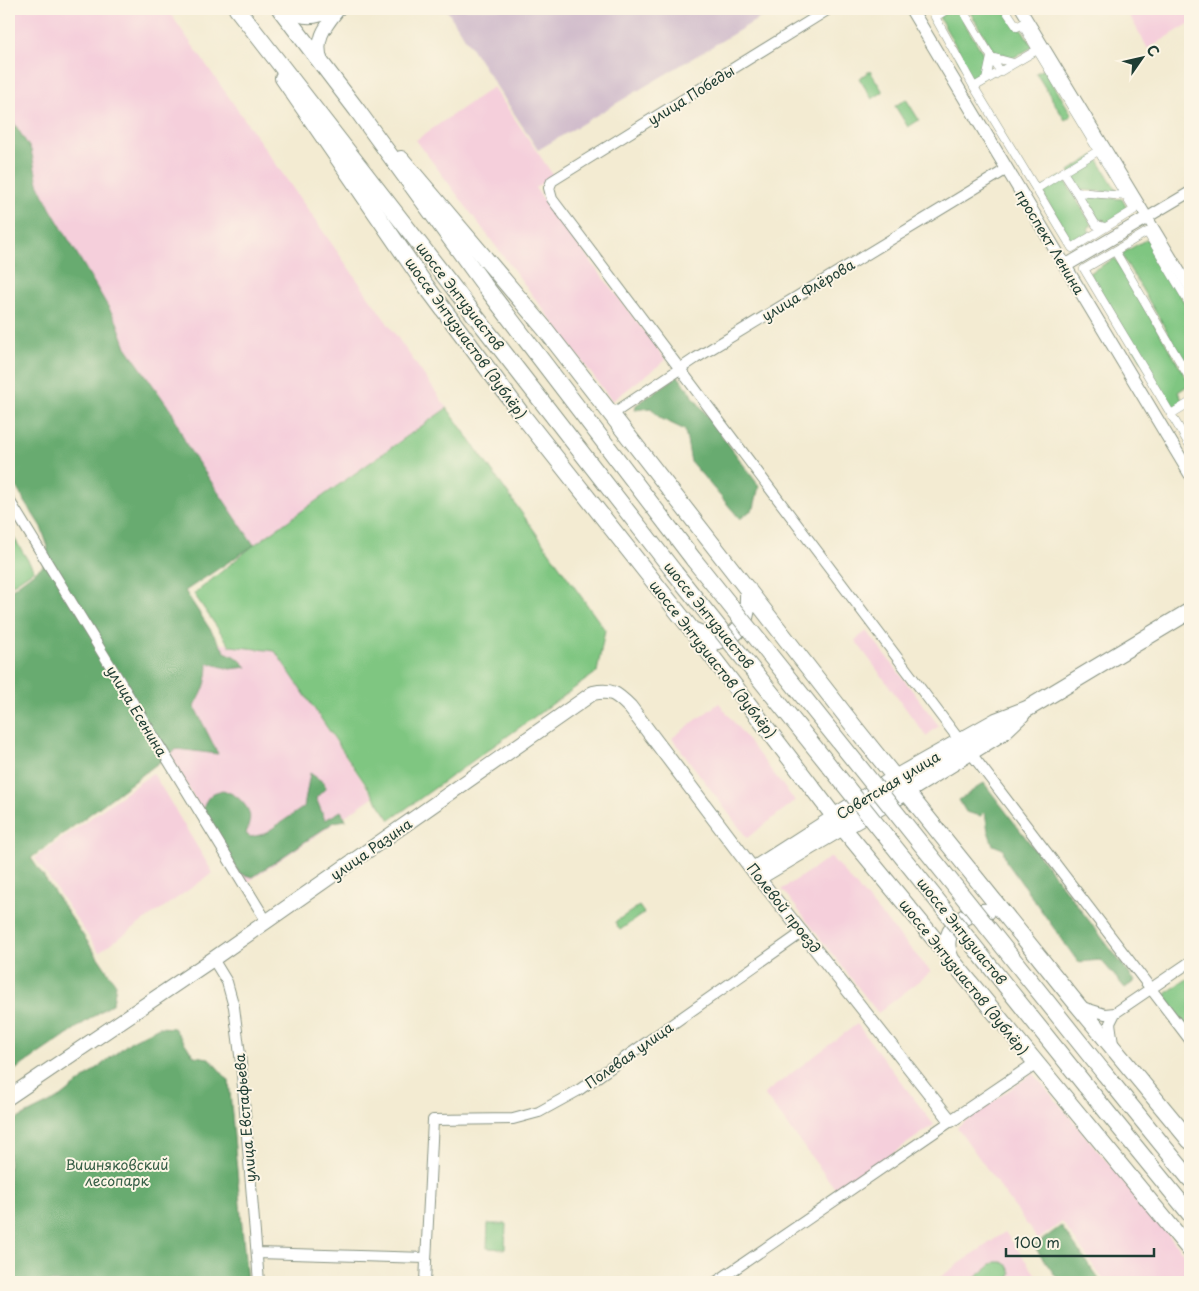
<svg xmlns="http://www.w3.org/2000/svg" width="1199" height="1291" font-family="'Playpen Sans',sans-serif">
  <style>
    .built { fill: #f5cfdb }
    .industrial { fill: #d1bdcc }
    .green { fill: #7fc681; stroke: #4f825a }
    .forest { fill: #67ab6f; stroke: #437452 }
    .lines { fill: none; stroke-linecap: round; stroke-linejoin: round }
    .pedestrian-casing { stroke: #899483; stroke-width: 9 }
    .minor-casing { stroke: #899483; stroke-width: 12 }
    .tertiary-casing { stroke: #899483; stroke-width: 14 }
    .secondary-casing { stroke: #899483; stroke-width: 16 }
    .primary-casing { stroke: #899483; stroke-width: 18 }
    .trunk-casing { stroke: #899483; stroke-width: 18 }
    .pedestrian { stroke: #fff; stroke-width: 8 }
    .minor { stroke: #fff; stroke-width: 10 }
    .tertiary { stroke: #fff; stroke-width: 12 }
    .secondary { stroke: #fff; stroke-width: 14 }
    .primary { stroke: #fff; stroke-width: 16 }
    .trunk { stroke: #fff; stroke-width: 16 }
    .trunk-bridge-casing { stroke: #899483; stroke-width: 18; stroke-linecap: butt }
    .trunk-bridge { stroke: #fff; stroke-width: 16 }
    .labels { text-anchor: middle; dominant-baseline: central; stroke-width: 4; stroke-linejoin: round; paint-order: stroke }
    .street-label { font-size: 14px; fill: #1f3d34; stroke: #fcf5e5 }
    .park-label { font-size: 14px; fill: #375f47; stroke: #fcf5e5 }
  </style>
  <rect width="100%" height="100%" fill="#fcf5e5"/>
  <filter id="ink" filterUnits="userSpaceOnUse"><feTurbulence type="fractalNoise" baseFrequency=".02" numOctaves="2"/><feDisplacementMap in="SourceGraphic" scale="10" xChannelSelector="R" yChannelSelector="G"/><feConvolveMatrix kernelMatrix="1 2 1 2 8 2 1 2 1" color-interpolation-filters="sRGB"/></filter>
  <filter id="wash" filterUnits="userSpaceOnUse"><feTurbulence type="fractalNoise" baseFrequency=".0096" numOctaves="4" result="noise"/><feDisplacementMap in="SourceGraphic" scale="20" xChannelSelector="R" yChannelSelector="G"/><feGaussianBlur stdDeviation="1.12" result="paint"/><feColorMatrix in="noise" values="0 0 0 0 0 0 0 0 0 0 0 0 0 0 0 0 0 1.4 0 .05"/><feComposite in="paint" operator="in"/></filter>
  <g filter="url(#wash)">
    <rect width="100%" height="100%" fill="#f3ebd2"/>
    <path class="built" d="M9 9H167L447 408 254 545 187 446 172 412 126 347 117 322 50 208 38 183 31 150 9 115Z
      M1126 9H1190V23L1148 49Z
      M493 87 553 175 535 188 666 360 612 401 416 140Z
      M867 631 939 726 926 736 855 640Z
      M209 642 275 651 373 797 245 884 128 685Z
      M719 703 795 801 747 838 672 738Z
      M153 773 213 873 99 952 35 858Z
      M831 857 931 972 878 1013 782 889Z
      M857 1024 934 1125 837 1191 764 1094Z
      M1033 1073 1190 1261V1282H1105L1062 1222 1038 1240 957 1127Z
      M1005 1232 1041 1282H933Z"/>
    <path class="industrial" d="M446 9H775L538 150Z"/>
    <path class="green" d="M952 9H956L987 60 984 67 985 76 972 83 956 56 960 53 939 17Z
      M968 9H1003L1021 28 1033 47 1011 59 1004 54 996 55Z
      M1044 69 1072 115 1065 120 1036 73Z
      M870 71 883 92 872 99 859 78Z
      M906 99 919 120 908 127 895 106Z
      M1095 155 1118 193 1080 190 1069 171Z
      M1062 176 1092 225 1088 228 1090 233 1072 243 1040 189Z
      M1084 196 1122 199 1128 210 1105 224 1103 219 1099 221Z
      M1147 239 1190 312V370L1121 254Z
      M1115 258 1190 384 1178 392 1184 403 1171 411 1089 273Z
      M447 408 605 630 597 672 390 820 275 651 230 646 194 594 254 545Z
      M9 530 34 570 9 587Z
      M639 906 644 913 620 930 615 922Z
      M1190 977V1024L1186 1027 1167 1002 1165 996 1169 991Z
      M488 1224H506L505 1249 487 1248Z
      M995 1262H1002L1008 1266 1011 1274 1008 1282H972L976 1277Z"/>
    <path class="forest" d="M9 115 31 150 38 183 50 208 117 322 126 347 172 412 187 446 254 545 185 591 225 652 238 658 247 667 230 669 208 663C208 679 204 693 194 706L218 754 177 749 31 858 116 984 113 1003 9 1074V591L44 565 48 547 41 527 9 476Z
      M678 376 759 486 754 508 740 519 691 462 685 430 660 418 651 408 635 410 636 405Z
      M310 773 323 782 326 788 316 798 325 820 341 811 346 820 334 822 253 877 240 874 203 810C209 781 237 789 248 810 252 818 248 826 246 834L251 837 264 834 304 807Z
      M984 783 1135 981 1125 988 1101 960 1078 962 1006 861 1003 849 993 845 988 831 985 812 981 816 966 812 959 800Z
      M159 1027 174 1028 194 1056 209 1058 229 1081 247 1282H9V1123L61 1097 130 1042Z
      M1061 1226 1101 1282H1060L1034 1246Z"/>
  </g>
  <g filter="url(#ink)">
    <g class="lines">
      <g class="pedestrian-casing">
        <path id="pedestrian" d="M935 9V17L974 87
          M962 9 1000 71
          M1005 9 1017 27 1022 24 1037 50
          M935 17 948 9
          M1037 50 1134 210 1072 248 974 87Z
          M986 80 991 57 1014 63
          M1036 189 1063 172
          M1076 192 1063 172 1098 151
          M1105 227 1096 225 1076 192 1126 196
          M1115 251 1190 379
          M1190 305 1147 232 1084 269 1190 446
          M1171 414 1189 403"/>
      </g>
      <g class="minor-casing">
        <path id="minor" d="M829 9 552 181 549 188 552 199 960 741
          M1021 9 1190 288
          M1148 217 1190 192
          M611 415 696 358 1007 169
          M9 500 267 922
          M970 752 1190 1040
          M213 959 227 982 234 1007 241 1063 259 1282
          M1082 1007 1105 1014 1115 1013
          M1113 1044 1110 1023 1115 1013 1190 962
          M258 1253 426 1258
          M425 1282 433 1120 513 1119 539 1112 579 1090 803 932
          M716 1282 951 1121"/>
      </g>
      <g class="tertiary-casing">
        <path id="tertiary" d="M280 9C306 20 313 20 338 9
          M911 9 1190 474
          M322 62C314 39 325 27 339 9
          M1065 266 1148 217
          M759 878 951 1121 1035 1064"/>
      </g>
      <g class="secondary-casing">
        <path id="secondary" d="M753 869 834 817
          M9 1097 213 959 593 693C612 689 617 694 630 707L759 878 843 828"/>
      </g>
      <g class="primary-casing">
        <path id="primary" d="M283 78 426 286 523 416 688 625 843 828 1190 1250
          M401 159 545 329 856 729 1076 1003 1190 1141
          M695 631 718 641C744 635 749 614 748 589
          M834 817 895 778 996 721 1027 709 1190 611
          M843 828 896 798 1003 732 1022 714
          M951 959C938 933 963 910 987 912"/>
      </g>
      <g class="trunk-casing">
        <path id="trunk" d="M237 9 675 573
          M280 9 357 110 485 286 694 560
          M1104 1073 1190 1179
          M1085 1085 1190 1214"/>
      </g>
      <use href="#pedestrian" class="pedestrian"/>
      <use href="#minor" class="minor"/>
      <use href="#tertiary" class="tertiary"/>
      <use href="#secondary" class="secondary"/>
      <use href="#primary" class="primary"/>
      <use href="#trunk" class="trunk"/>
      <g class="trunk-bridge-casing">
        <path id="trunk-bridge" d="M694 560 1104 1073
          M675 573 1085 1085"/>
      </g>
      <use href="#trunk-bridge" class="trunk-bridge"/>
    </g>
  </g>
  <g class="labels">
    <g class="street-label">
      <text transform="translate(691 95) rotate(-32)">улица Победы</text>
      <text transform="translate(1050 242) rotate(59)">проспект Ленина</text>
      <text transform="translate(808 290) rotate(-31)">улица Флёрова</text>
      <text transform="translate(460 296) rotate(52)">шоссе Энтузиастов</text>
      <text transform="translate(466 338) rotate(54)">шоссе Энтузиастов (дублёр)</text>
      <text transform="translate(709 615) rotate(51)">шоссе Энтузиастов</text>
      <text transform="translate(713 659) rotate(52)">шоссе Энтузиастов (дублёр)</text>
      <text transform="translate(137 711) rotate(59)">улица Есенина</text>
      <text transform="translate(888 785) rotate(-31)">Советская улица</text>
      <text transform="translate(371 849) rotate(-35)">улица Разина</text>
      <text transform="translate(784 908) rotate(52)">Полевой проезд</text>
      <text transform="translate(962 931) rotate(51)">шоссе Энтузиастов</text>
      <text transform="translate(964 977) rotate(51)">шоссе Энтузиастов (дублёр)</text>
      <text transform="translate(629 1055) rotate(-35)">Полевая улица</text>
      <text transform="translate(245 1118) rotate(-95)">улица Евстафьева</text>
    </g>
    <g class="park-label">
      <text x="117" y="1164">Вишняковский<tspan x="117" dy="16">лесопарк</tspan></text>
    </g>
  </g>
  <rect width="1199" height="1291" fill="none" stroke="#fcf5e5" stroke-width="30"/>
  <g transform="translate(1142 58) rotate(56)" stroke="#fcf5e5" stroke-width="4" paint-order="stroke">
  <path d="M0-4L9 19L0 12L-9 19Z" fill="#1f3d34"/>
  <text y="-8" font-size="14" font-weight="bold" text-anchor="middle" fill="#1f3d34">С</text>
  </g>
  <path d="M1006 1248v8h148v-8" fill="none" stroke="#1f3d34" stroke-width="2.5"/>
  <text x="1014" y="1248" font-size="15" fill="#1f3d34" stroke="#fcf5e5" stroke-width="4" paint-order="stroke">100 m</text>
</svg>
